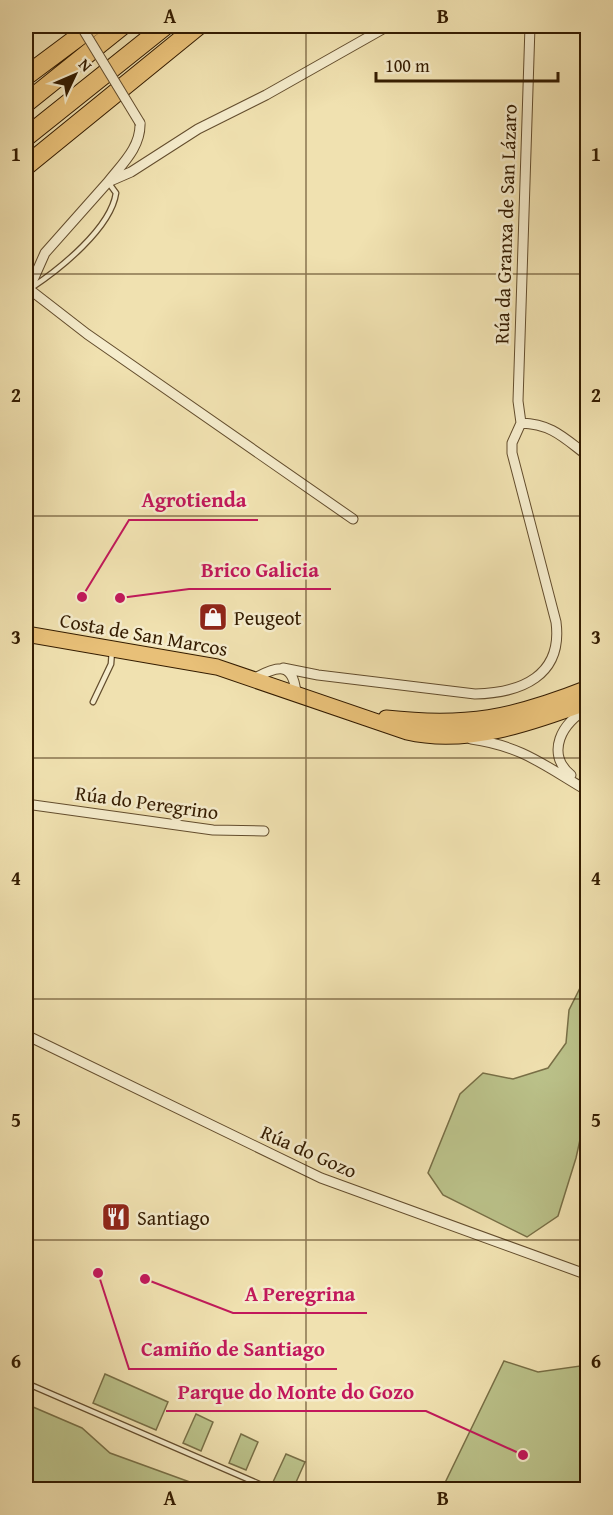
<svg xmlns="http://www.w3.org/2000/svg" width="613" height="1515" font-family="'Gentium Book Plus',serif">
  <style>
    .green { fill: #bbc28a; stroke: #786f46; stroke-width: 1.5 }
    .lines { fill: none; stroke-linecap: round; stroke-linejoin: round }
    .lane-casing { stroke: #634d2d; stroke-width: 7 }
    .street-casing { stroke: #634d2d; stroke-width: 11 }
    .primary-casing { stroke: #341c01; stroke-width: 17 }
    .highway-casing { stroke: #341c01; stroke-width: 20 }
    .lane { stroke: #f5eccc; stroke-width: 4.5 }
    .street { stroke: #f5eccc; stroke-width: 9 }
    .primary { stroke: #e8c078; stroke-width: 15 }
    .highway { stroke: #e8c078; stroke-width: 18 }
    .street-bridge-casing { stroke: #634d2d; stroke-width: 11; stroke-linecap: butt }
    .street-bridge { stroke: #f5eccc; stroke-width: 9 }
    .grid { fill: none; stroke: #341c01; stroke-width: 1.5; stroke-opacity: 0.55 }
    .labels { text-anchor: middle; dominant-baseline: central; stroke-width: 5; stroke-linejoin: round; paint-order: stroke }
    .street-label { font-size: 20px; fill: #341c01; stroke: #f5eccc }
    .poi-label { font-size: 20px; fill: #341c01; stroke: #f5eccc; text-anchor: start }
    .leader { fill: none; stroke: #c2185b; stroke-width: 2 }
    .callout-dot { fill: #c2185b; stroke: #f5eccc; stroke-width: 2 }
    .callout-label { font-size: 21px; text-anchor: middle; font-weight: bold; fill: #c2185b; stroke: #f5eccc; stroke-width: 5; stroke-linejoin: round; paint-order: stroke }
    .neatline { fill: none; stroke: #341c01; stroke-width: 2 }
    .grid-label { font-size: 20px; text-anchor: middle; font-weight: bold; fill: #341c01 }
  </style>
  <rect width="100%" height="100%" fill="#f0e1b0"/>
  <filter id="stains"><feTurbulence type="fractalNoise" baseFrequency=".00333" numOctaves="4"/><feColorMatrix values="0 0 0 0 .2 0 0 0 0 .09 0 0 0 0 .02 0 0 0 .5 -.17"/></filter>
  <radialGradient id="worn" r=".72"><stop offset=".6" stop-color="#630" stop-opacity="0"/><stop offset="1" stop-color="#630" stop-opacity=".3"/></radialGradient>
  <path class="green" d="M587 974V1108L576 1158 558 1216 527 1237 443 1195 428 1173 460 1094 483 1073 513 1079 548 1068 566 1043 569 1010Z
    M504 1361 538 1372 587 1365V1489H442Z
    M105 1374 168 1402 156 1430 93 1403Z
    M26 1404 82 1428 110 1453 209 1489H26Z
    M196 1414 213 1422 201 1451 183 1443Z
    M241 1434 258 1442 246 1470 229 1463Z
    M286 1454 305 1462 293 1489 273 1482Z"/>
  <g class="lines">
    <g class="lane-casing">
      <path id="lane" d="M31 288C60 269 111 228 116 193L108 182
        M93 702 111 664 112 650
        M26 1383 273 1490"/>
    </g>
    <g class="street-casing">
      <path id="street" d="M108 182C122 164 141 147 140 123
        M29 289 87 334 353 519
        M26 305 29 289 45 253 108 182 131 172 198 129 266 95 388 26
        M521 423C552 424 564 438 588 456
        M283 668 318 675 475 694C521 693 563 676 556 622L512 453V443L521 423 518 401 530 26
        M255 678C277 666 293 661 296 693
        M471 739C522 746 545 766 588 791
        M571 775C545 754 562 721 588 709
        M26 804 213 830 264 831
        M26 1035 321 1178 588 1275"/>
    </g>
    <g class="primary-casing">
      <path id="primary" d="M26 634 217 667 407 732C467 746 532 723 588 702
        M386 718C467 727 512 718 588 688"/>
    </g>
    <g class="highway-casing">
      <path id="highway" d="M26 76 93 26
        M26 103 122 26
        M26 137 165 26
        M26 166 198 26"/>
    </g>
    <use href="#lane" class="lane"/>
    <use href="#street" class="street"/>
    <use href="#primary" class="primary"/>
    <use href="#highway" class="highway"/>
    <g class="street-bridge-casing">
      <path id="street-bridge" d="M81 26 140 123"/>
    </g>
    <use href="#street-bridge" class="street-bridge"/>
  </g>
  <path class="grid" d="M306 26V1490M26 274H588M26 516H588M26 758H588M26 999H588M26 1240H588"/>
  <defs>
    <g id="shop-square" transform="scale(1.5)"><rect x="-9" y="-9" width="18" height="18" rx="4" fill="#8f2418" stroke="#f5eccc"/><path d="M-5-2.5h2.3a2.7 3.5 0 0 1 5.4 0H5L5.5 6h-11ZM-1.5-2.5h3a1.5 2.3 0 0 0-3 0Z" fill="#fff"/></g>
    <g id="restaurant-square" transform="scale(1.5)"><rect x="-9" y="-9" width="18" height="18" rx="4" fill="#8f2418" stroke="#f5eccc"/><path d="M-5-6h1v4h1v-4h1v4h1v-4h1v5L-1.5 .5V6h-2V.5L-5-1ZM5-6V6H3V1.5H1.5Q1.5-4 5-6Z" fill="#fff"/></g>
  </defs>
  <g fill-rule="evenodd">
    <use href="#shop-square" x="213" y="617"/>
    <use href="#restaurant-square" x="116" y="1217"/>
  </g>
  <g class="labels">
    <g class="street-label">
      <text transform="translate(505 224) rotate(-88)">Rúa da Granxa de San Lázaro</text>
      <text transform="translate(144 634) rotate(10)">Costa de San Marcos</text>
      <text transform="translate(147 802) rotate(8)">Rúa do Peregrino</text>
      <text transform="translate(309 1151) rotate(24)">Rúa do Gozo</text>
    </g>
    <g class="poi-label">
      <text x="234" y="617">Peugeot</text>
      <text x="137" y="1217">Santiago</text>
    </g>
  </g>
  <path class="leader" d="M82 597L129 520H258M120 598L189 589H331M145 1279L233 1313H367M98 1273L129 1369H337M523 1455L426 1411H166"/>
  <g class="callout-dot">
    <circle cx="82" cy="597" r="6"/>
    <circle cx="120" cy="598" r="6"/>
    <circle cx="145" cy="1279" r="6"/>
    <circle cx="98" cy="1273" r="6"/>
    <circle cx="523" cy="1455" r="6"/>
  </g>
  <g class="callout-label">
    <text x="194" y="507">Agrotienda</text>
    <text x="260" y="577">Brico Galicia</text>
    <text x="300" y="1301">A Peregrina</text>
    <text x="233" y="1356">Camiño de Santiago</text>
    <text x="296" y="1399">Parque do Monte do Gozo</text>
  </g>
  <rect width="613" height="1515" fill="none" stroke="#f0e1b0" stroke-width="66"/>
  <g transform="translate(75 75) rotate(46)" stroke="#f5eccc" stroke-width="4.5" paint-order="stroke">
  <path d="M0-4.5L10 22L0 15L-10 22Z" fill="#341c01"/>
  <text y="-9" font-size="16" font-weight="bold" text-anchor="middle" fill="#341c01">N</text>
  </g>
  <path d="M376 72v9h182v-9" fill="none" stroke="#341c01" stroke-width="3"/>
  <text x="385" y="72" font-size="18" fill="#341c01" stroke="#f5eccc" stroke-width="4.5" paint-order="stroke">100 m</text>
  <rect x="33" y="33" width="547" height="1449" class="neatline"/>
  <g class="grid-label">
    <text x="170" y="23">A</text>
    <text x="443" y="23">B</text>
    <text x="16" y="161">1</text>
    <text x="596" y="161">1</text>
    <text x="16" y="402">2</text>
    <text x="596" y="402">2</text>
    <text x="16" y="644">3</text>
    <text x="596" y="644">3</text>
    <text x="16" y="885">4</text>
    <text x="596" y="885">4</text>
    <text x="16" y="1127">5</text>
    <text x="596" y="1127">5</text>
    <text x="16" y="1368">6</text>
    <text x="596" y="1368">6</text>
    <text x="170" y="1505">A</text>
    <text x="443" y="1505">B</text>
  </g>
  <rect width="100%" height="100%" filter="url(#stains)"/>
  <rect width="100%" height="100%" fill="url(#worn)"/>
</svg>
